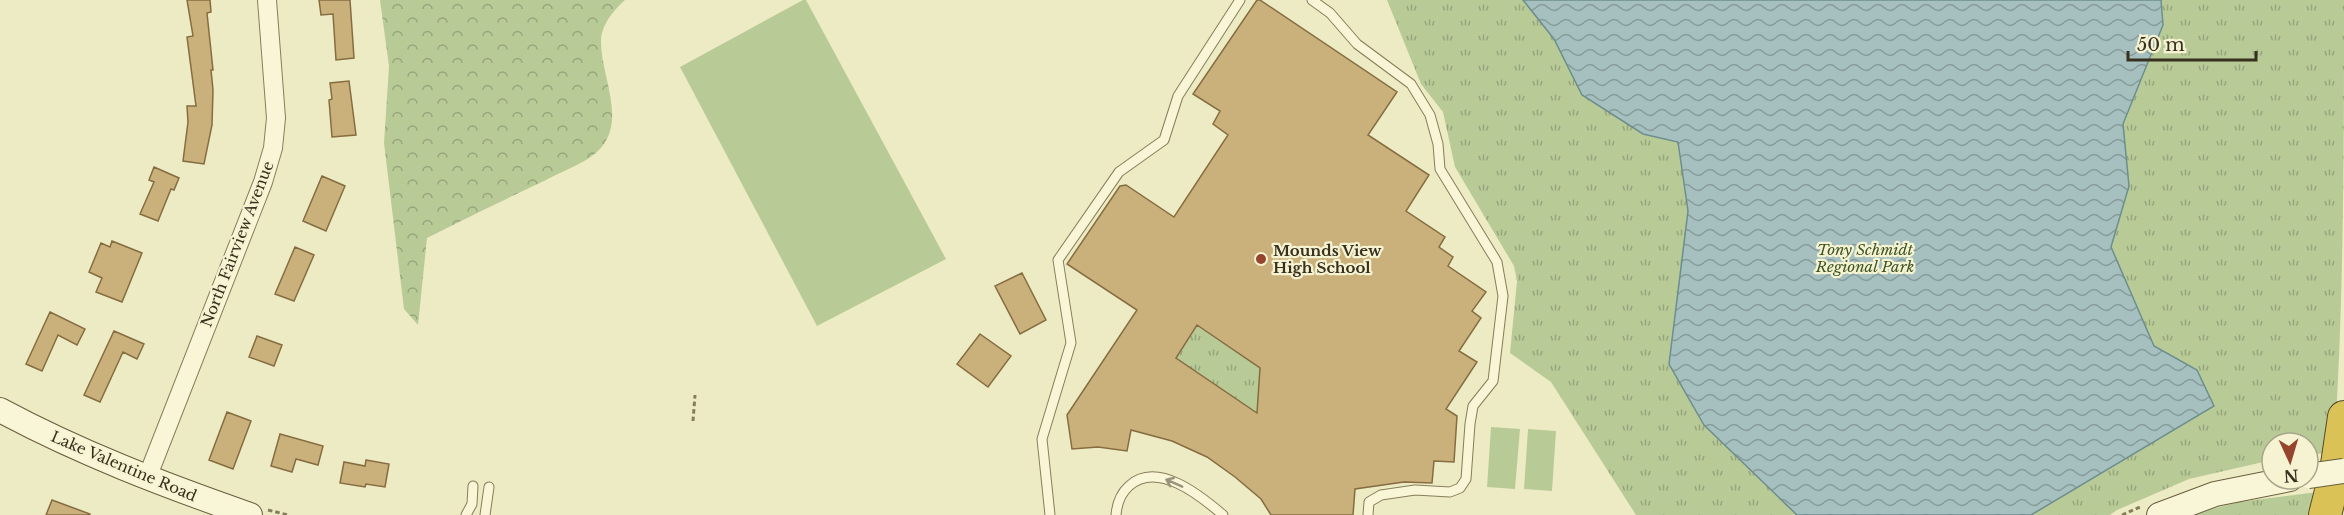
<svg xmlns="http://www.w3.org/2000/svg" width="2344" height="515" font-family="'Libre Baskerville',serif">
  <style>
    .grass { fill: url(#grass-tufts) }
    .forest { fill: url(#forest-crowns) }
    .garden { fill: #b8cb97 }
    .water { fill: url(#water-waves); stroke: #6c8e8e; stroke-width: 1.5 }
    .building { fill: #cab07a; stroke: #856d41; stroke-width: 1.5; fill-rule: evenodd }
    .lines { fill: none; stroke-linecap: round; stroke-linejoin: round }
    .lane-casing { stroke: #877d5a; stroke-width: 11 }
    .street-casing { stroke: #877d5a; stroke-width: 20 }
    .secondary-casing { stroke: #695e3e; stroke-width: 26 }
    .highway-casing { stroke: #554a2e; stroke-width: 34 }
    .path { stroke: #877d5a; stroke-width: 3; stroke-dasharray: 4.5 3; stroke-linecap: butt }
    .lane { stroke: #f8f6d6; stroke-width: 9 }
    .street { stroke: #f8f6d6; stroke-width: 18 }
    .secondary { stroke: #f8f6d6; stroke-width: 24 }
    .highway { stroke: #dac256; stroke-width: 32 }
    .secondary-bridge-casing { stroke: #695e3e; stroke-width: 26; stroke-linecap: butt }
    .secondary-bridge { stroke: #f8f6d6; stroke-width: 24 }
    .oneway { stroke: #98937a }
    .poi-dot { fill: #94452c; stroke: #f5f3d2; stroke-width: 2 }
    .labels { text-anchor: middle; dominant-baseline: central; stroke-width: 4.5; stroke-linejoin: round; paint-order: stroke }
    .street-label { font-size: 15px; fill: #37301e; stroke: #f5f3d2 }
    .park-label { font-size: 15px; font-style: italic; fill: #3c5325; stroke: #f5f3d2 }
    .poi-label { font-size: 15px; font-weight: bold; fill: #37301e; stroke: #f5f3d2; text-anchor: start }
  </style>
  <defs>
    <pattern id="grass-tufts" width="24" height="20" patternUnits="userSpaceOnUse" patternTransform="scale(1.5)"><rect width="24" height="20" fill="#b8cb97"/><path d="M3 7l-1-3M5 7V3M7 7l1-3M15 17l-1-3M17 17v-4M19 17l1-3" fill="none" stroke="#96a57b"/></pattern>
    <pattern id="forest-crowns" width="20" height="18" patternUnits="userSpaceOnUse" patternTransform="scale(1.5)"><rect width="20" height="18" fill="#b8cb97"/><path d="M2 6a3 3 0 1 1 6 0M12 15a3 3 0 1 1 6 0" fill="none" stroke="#96a57b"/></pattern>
    <pattern id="water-waves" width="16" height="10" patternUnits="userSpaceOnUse" patternTransform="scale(1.5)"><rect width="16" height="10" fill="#a5c0bf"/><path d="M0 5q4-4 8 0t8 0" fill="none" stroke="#879c9b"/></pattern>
  </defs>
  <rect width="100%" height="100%" fill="#edebc3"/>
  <path class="grass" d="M1387 0H2344C2344 150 2344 302 2334 452L2308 455V443H2272V460L2189 479 2117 510 2110 515H1636L1551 382 1510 353 1517 281 1514 266 1455 167 1443 112 1421 84Z
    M1197 325 1260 368 1257 413 1176 358Z
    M2326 491 2318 515H2189L2239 502Z"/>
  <path class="forest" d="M380 0H625C613 11 601 25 601 42 601 77 628 122 598 151 586 163 560 172 546 180 506 199 466 218 427 238L418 325 404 309 384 143 389 66Z"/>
  <path class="garden" d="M803 0H806L946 259 817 326 680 67Z
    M1491 427 1520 429 1515 489 1487 487Z
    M1528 429 1556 431 1552 491 1524 489Z"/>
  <path class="water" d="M1523 0H2161L2163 25 2123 124 2129 186 2111 247 2154 346 2197 370 2214 406 2031 515H1797L1704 425 1669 364 1688 211 1678 142 1643 134 1582 95 1554 39Z"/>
  <path class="building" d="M187 0H210L211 12 207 13 213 70H211L213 90 212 125 204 164 183 161 188 122 187 106H196L187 37 193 36Z
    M319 0H350L354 58 336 60 333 14 321 15Z
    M1257 0H1260L1397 92 1368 135 1429 175 1406 211 1445 237 1439 247 1453 257 1448 266 1486 292 1472 311 1481 318 1459 351 1477 362 1446 409 1457 416 1454 462 1434 461 1432 483 1404 482 1355 489 1353 515H1271L1261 499 1235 477 1207 457 1172 441 1131 430 1127 451 1098 447 1072 449 1067 415 1137 310 1067 264 1120 186 1126 185 1174 217 1228 135 1213 124 1220 111 1193 94ZM1197 325 1260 368 1257 413 1176 358Z
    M349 81 356 135 332 137 329 100 332 99 330 83Z
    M154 167 179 178 174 190 171 189 158 221 140 214 154 182 149 180Z
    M322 176 345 186 326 231 303 221Z
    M112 241 142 253 122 302 96 292 102 278 89 272 101 243 110 247Z
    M295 247 314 255 294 301 275 294Z
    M1022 273 1046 320 1020 334 995 286Z
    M50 312 85 329 77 345 58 335 42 371 26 364Z
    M114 331 144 344 137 359 123 352 100 402 84 395Z
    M980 334 1011 356 988 387 957 364Z
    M257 336 282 345 274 366 249 357Z
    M227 412 251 421 233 469 209 460Z
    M280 434 323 446 318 465 296 459 292 472 271 466Z
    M366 460 389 464 385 487 366 484 365 487 340 483 344 462 365 466Z
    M52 500 90 514 89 515H46Z"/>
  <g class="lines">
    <g class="lane-casing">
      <path id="lane" d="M1312 0 1330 13 1357 44 1411 84 1430 115 1438 144 1440 169 1497 262 1503 296 1493 381 1473 406 1470 424 1466 479 1460 488 1450 492 1415 490 1381 495 1369 502 1368 515
        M466 515 472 504 473 486
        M485 515 489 487
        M1050 515 1042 439 1071 343 1058 260 1119 172 1164 140 1178 96 1240 0
        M1116 515C1117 503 1120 494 1129 486 1157 460 1201 496 1223 515"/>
    </g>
    <g class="street-casing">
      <path id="street" d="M147 478 263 182 273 148 276 118 267 0"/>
    </g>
    <g class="secondary-casing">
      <path id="secondary" d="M0 410C80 453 164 485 250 515
        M2159 515 2215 494 2290 479"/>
    </g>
    <g class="highway-casing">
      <path id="highway" d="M2325 515 2336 471 2344 417"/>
    </g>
    <path class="path" d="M693 421 695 395
      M268 510 288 515
      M2122 515 2140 507"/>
    <use href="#lane" class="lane"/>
    <use href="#street" class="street"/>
    <use href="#secondary" class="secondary"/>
    <use href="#highway" class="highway"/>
    <g class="secondary-bridge-casing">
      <path id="secondary-bridge" d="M2308 476 2344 471"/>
    </g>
    <use href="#secondary-bridge" class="secondary-bridge"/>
  </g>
  <defs><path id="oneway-shaft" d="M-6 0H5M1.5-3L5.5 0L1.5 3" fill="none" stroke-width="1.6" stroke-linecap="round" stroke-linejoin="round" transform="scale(1.5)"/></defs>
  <use class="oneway" href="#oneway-shaft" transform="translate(1174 483) rotate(-156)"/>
  <circle class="poi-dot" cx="1261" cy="259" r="6"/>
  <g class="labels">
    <g class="street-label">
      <text transform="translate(237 244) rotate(-69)">North Fairview Avenue</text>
      <text transform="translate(124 466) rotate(23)">Lake Valentine Road</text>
    </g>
    <g class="park-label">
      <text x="1865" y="249">Tony Schmidt<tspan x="1865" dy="17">Regional Park</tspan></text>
    </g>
    <g class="poi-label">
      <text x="1273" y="250">Mounds View<tspan x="1273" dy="17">High School</tspan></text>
    </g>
  </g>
  <g transform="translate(2290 461) rotate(176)"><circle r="28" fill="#f5f3d2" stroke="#a9a58a" stroke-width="1.5"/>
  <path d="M0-4.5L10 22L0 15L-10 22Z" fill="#94452c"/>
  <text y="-9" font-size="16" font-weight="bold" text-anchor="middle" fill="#37301e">N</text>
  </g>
  <path d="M2128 51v9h128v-9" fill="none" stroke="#37301e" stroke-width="3"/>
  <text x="2137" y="51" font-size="18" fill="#37301e" stroke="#f5f3d2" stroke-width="4.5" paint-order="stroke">50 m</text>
</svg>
